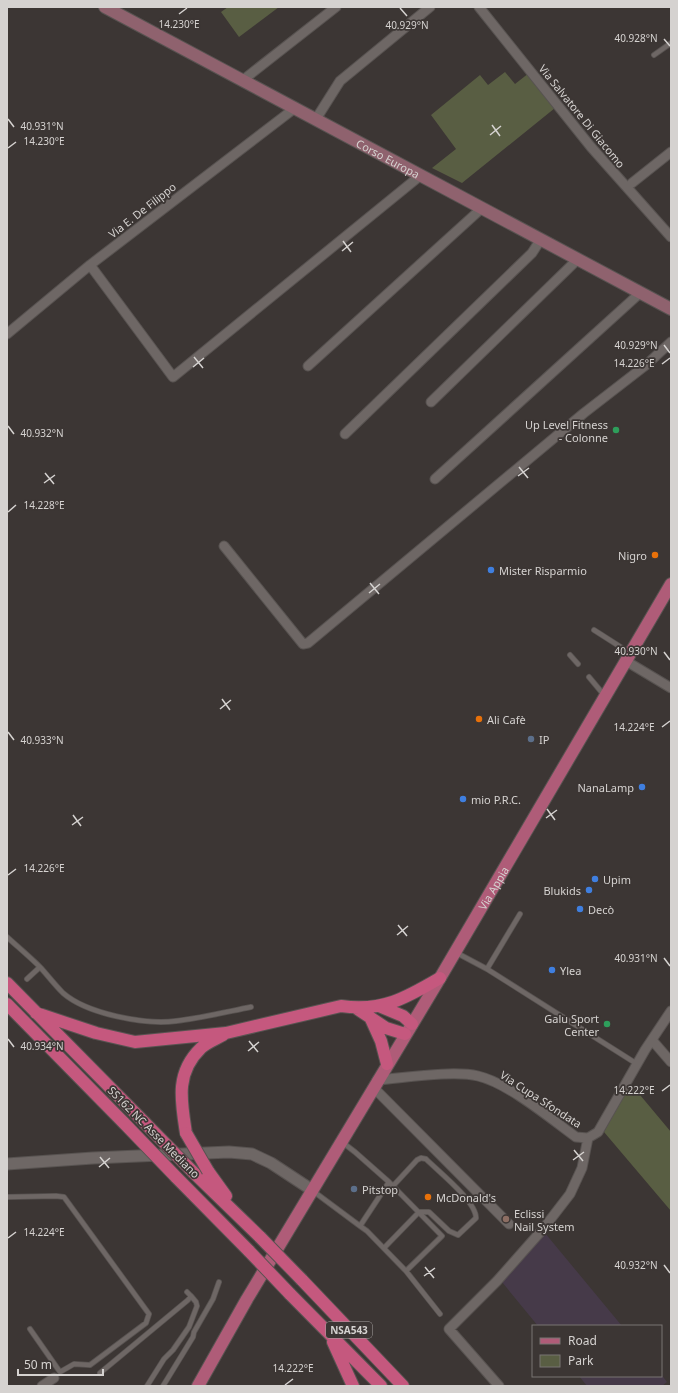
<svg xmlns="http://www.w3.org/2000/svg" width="678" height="1393" font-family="'Noto Sans',sans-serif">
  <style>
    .industrial { fill: #463a49 }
    .green { fill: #595e43 }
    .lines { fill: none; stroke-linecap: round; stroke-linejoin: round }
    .service-casing { stroke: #585351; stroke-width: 6 }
    .minor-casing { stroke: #585351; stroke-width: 11 }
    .tertiary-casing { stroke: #585351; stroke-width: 13 }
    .secondary-casing { stroke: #585351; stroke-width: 14 }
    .primary-casing { stroke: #585351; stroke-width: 14 }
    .trunk-casing { stroke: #585351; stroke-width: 14 }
    .service { stroke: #6e6765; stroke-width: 4.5 }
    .minor { stroke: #6e6765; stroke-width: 9 }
    .tertiary { stroke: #6e6765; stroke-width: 11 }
    .secondary { stroke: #8f626e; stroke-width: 12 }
    .primary { stroke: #af5c78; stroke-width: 12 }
    .trunk { stroke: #c5587e; stroke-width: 12 }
    .trunk-bridge-casing { stroke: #585351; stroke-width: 14; stroke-linecap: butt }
    .trunk-bridge { stroke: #c5587e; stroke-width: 12 }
    .ticks { fill: none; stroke: #d5d2d0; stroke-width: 1.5 }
    .leisure-dot { fill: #2e9e5b; stroke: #3c3634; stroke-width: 1.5 }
    .food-dot { fill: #e8710a; stroke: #3c3634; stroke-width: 1.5 }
    .shop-dot { fill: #3f7fe0; stroke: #3c3634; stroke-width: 1.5 }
    .service-dot { fill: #5c6f8a; stroke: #3c3634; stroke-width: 1.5 }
    .education-dot { fill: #8d6e63; stroke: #3c3634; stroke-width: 1.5 }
    .labels { text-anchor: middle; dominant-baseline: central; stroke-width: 3.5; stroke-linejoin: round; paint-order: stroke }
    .shield { fill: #3c3634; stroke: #a7a3a1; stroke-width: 1 }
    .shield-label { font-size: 10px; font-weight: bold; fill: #d5d2d0 }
    .street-label { font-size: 11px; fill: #d5d2d0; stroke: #3c3634 }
    .poi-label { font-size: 11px; fill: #d5d2d0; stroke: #3c3634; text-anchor: start }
    .ticks-label { font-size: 10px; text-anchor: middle; fill: #d5d2d0; stroke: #3c3634; stroke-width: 3.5; stroke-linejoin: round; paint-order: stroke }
  </style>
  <rect width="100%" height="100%" fill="#3c3634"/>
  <path class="industrial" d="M540 1227 622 1326H538L497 1276Z
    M661 1374 667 1382 662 1386H587L579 1376H661Z"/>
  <path class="green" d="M228 7H279L239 37 221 12Z
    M505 72 515 84 529 73 555 108 462 183 432 168 456 149 431 115 480 75 488 85Z
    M630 1083 671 1132V1211L604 1132Z"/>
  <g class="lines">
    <g class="service-casing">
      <path id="service" d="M654 55 671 43
        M594 630 630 653
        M570 655 578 664
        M589 677 604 695
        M7 937C18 947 30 957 41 968 48 976 55 985 63 993 87 1014 145 1025 176 1021 201 1018 226 1012 251 1007
        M455 952 487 969 520 914
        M487 969 637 1064
        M27 979 40 967
        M389 1182 442 1236 406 1271 440 1314
        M313 1191 360 1226 389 1182 355 1152 342 1142
        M7 1197 56 1196 64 1197 149 1314 146 1323 90 1365 74 1364 60 1372 30 1329
        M360 1226 367 1231 406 1271
        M384 1248 419 1212H429L449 1231 458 1235 476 1218C476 1201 439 1172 426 1159L421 1158 417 1160 393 1186
        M100 1373 188 1300 191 1296 187 1292
        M147 1386 164 1359 173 1350 189 1327 197 1306 196 1302 191 1296
        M163 1386 193 1337 194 1332 213 1299 219 1282"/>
    </g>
    <g class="minor-casing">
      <path id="minor" d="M479 7 591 147 671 237
        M243 80 336 7
        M316 119 340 81 430 7
        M632 183 671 152
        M90 265 173 377 421 175
        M7 334 90 265 295 108
        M308 366 482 208
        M431 402 578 259
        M345 434 532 253 541 239
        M435 479 640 293
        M224 546 303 644 308 643 584 413 646 365 671 342
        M626 661 671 688
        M652 1040 671 1062
        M377 1080C404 1078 453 1070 478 1076 508 1083 550 1118 576 1137L588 1138 598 1132 645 1050 671 1011
        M374 1088 509 1224
        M42 1386 54 1378
        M499 1386 449 1329 497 1281 543 1229 570 1194 582 1168 588 1138"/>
    </g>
    <g class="tertiary-casing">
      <path id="tertiary" d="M7 1164 93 1158 229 1152 252 1154 271 1163 312 1190"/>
    </g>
    <g class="secondary-casing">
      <g id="secondary">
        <path id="s1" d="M105 7 671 309"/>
      </g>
    </g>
    <g class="primary-casing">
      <g id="primary">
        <path id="s2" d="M198 1386 247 1299 440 978 671 584"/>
      </g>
    </g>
    <g class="trunk-casing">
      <path id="trunk" d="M7 983 144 1122
        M7 1004 124 1123
        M379 1006 403 1016 412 1024
        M356 1008 386 1028 405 1034
        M36 1013 96 1033 135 1042 226 1033 341 1006C382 1012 406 998 440 978
        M371 1019 381 1041 387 1064
        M186 1133C181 1101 175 1073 201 1048 206 1043 216 1039 223 1035
        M208 1171 226 1196
        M194 1173 260 1237
        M176 1177 249 1251
        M302 1280 403 1386
        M290 1294 381 1386
        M333 1342 353 1386"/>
    </g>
    <use href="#service" class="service"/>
    <use href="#minor" class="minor"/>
    <use href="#tertiary" class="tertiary"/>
    <use href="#secondary" class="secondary"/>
    <use href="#primary" class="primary"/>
    <use href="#trunk" class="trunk"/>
    <g class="trunk-bridge-casing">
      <path id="trunk-bridge" d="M144 1122 194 1173
        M124 1123 176 1177
        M186 1133 208 1171
        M260 1237 302 1280
        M249 1251 290 1294"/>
    </g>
    <use href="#trunk-bridge" class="trunk-bridge"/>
  </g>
  <path class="ticks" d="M400 8 407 16M179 14 187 8M664 39 670 46M8 119 14 127M492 125 500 136M490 135 501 126M8 148 16 142M343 241 351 252M342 251 353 242M664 345 670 353M194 357 203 368M662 364 670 358M193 367 204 358M8 426 14 434M519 467 528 478M45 473 54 484M518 476 529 468M44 483 55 475M8 512 16 505M370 583 379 594M369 593 380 584M664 652 670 660M222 699 230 710M220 709 231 700M662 727 670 721M8 732 14 740M547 809 555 820M73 815 81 826M546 818 557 810M72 825 83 817M8 875 16 869M398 925 407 936M397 935 408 926M664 958 670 966M8 1039 14 1047M249 1041 258 1052M248 1051 259 1042M662 1091 670 1085M574 1150 583 1161M100 1157 109 1168M573 1160 584 1152M99 1167 110 1158M8 1238 16 1232M664 1265 670 1273M425 1267 434 1278M424 1276 435 1268M285 1385 293 1379"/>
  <g class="leisure-dot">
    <circle cx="616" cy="430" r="4"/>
    <circle cx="607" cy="1024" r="4"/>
  </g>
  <g class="food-dot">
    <circle cx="655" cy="555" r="4"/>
    <circle cx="479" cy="719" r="4"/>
    <circle cx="428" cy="1197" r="4"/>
  </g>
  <g class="shop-dot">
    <circle cx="491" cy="570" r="4"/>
    <circle cx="642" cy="787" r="4"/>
    <circle cx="463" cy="799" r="4"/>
    <circle cx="595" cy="879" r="4"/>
    <circle cx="589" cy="890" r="4"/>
    <circle cx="580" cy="909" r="4"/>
    <circle cx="552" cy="970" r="4"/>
  </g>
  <g class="service-dot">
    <circle cx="531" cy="739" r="4"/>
    <circle cx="354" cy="1189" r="4"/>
  </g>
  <circle class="education-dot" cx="506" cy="1219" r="4"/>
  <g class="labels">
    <rect class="shield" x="326" y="1322" width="46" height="16" rx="3"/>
    <g class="shield-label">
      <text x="349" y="1330">NSA543</text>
    </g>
    <g class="street-label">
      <text transform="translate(582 116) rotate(51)">Via Salvatore Di Giacomo</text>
      <text stroke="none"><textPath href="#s1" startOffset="321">Corso Europa</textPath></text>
      <text transform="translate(142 210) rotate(-38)">Via E. De Filippo</text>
      <text stroke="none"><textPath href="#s2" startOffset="579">Via Appia</textPath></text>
      <text transform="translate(541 1099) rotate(33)">Via Cupa Sfondata</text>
      <text transform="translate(154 1132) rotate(45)">SS162 NC Asse Mediano</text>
    </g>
    <g class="poi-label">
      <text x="608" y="424" text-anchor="end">Up Level Fitness<tspan x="608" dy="13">- Colonne</tspan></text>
      <text x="647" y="555" text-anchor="end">Nigro</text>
      <text x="499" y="570">Mister Risparmio</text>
      <text x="487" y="719">Ali Cafè</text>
      <text x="539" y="739">IP</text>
      <text x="634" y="787" text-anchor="end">NanaLamp</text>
      <text x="471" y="799">mio P.R.C.</text>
      <text x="603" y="879">Upim</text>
      <text x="581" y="890" text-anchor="end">Blukids</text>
      <text x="588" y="909">Decò</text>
      <text x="560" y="970">Ylea</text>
      <text x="599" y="1018" text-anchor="end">Galu Sport<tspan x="599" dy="13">Center</tspan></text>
      <text x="362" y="1189">Pitstop</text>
      <text x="436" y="1197">McDonald's</text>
      <text x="514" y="1213">Eclissi<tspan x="514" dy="13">Nail System</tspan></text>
    </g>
  </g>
  <g class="ticks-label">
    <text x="179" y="28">14.230°E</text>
    <text x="407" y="29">40.929°N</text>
    <text x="636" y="42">40.928°N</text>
    <text x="42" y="130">40.931°N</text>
    <text x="44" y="145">14.230°E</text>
    <text x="636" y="349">40.929°N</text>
    <text x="634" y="367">14.226°E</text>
    <text x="42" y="437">40.932°N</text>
    <text x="44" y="509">14.228°E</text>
    <text x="636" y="655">40.930°N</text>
    <text x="634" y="731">14.224°E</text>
    <text x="42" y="744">40.933°N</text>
    <text x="44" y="872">14.226°E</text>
    <text x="636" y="962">40.931°N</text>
    <text x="42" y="1050">40.934°N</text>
    <text x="634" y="1094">14.222°E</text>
    <text x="44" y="1236">14.224°E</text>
    <text x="636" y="1269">40.932°N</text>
    <text x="293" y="1372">14.222°E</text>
  </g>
  <rect width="678" height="1393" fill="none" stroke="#d5d2d0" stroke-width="16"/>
  <rect x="532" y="1325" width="130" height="52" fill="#3c3634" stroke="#797472"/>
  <rect x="540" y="1338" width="20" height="6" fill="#af5c78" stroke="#797472"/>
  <text x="568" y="1345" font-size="12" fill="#d5d2d0">Road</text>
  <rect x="540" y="1355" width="20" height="12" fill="#595e43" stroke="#797472"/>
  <text x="568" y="1365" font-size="12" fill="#d5d2d0">Park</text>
  <path d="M18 1369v6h85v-6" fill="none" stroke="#d5d2d0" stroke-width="2"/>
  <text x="24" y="1369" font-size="12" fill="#d5d2d0" stroke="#3c3634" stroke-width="3" paint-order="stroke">50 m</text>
</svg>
